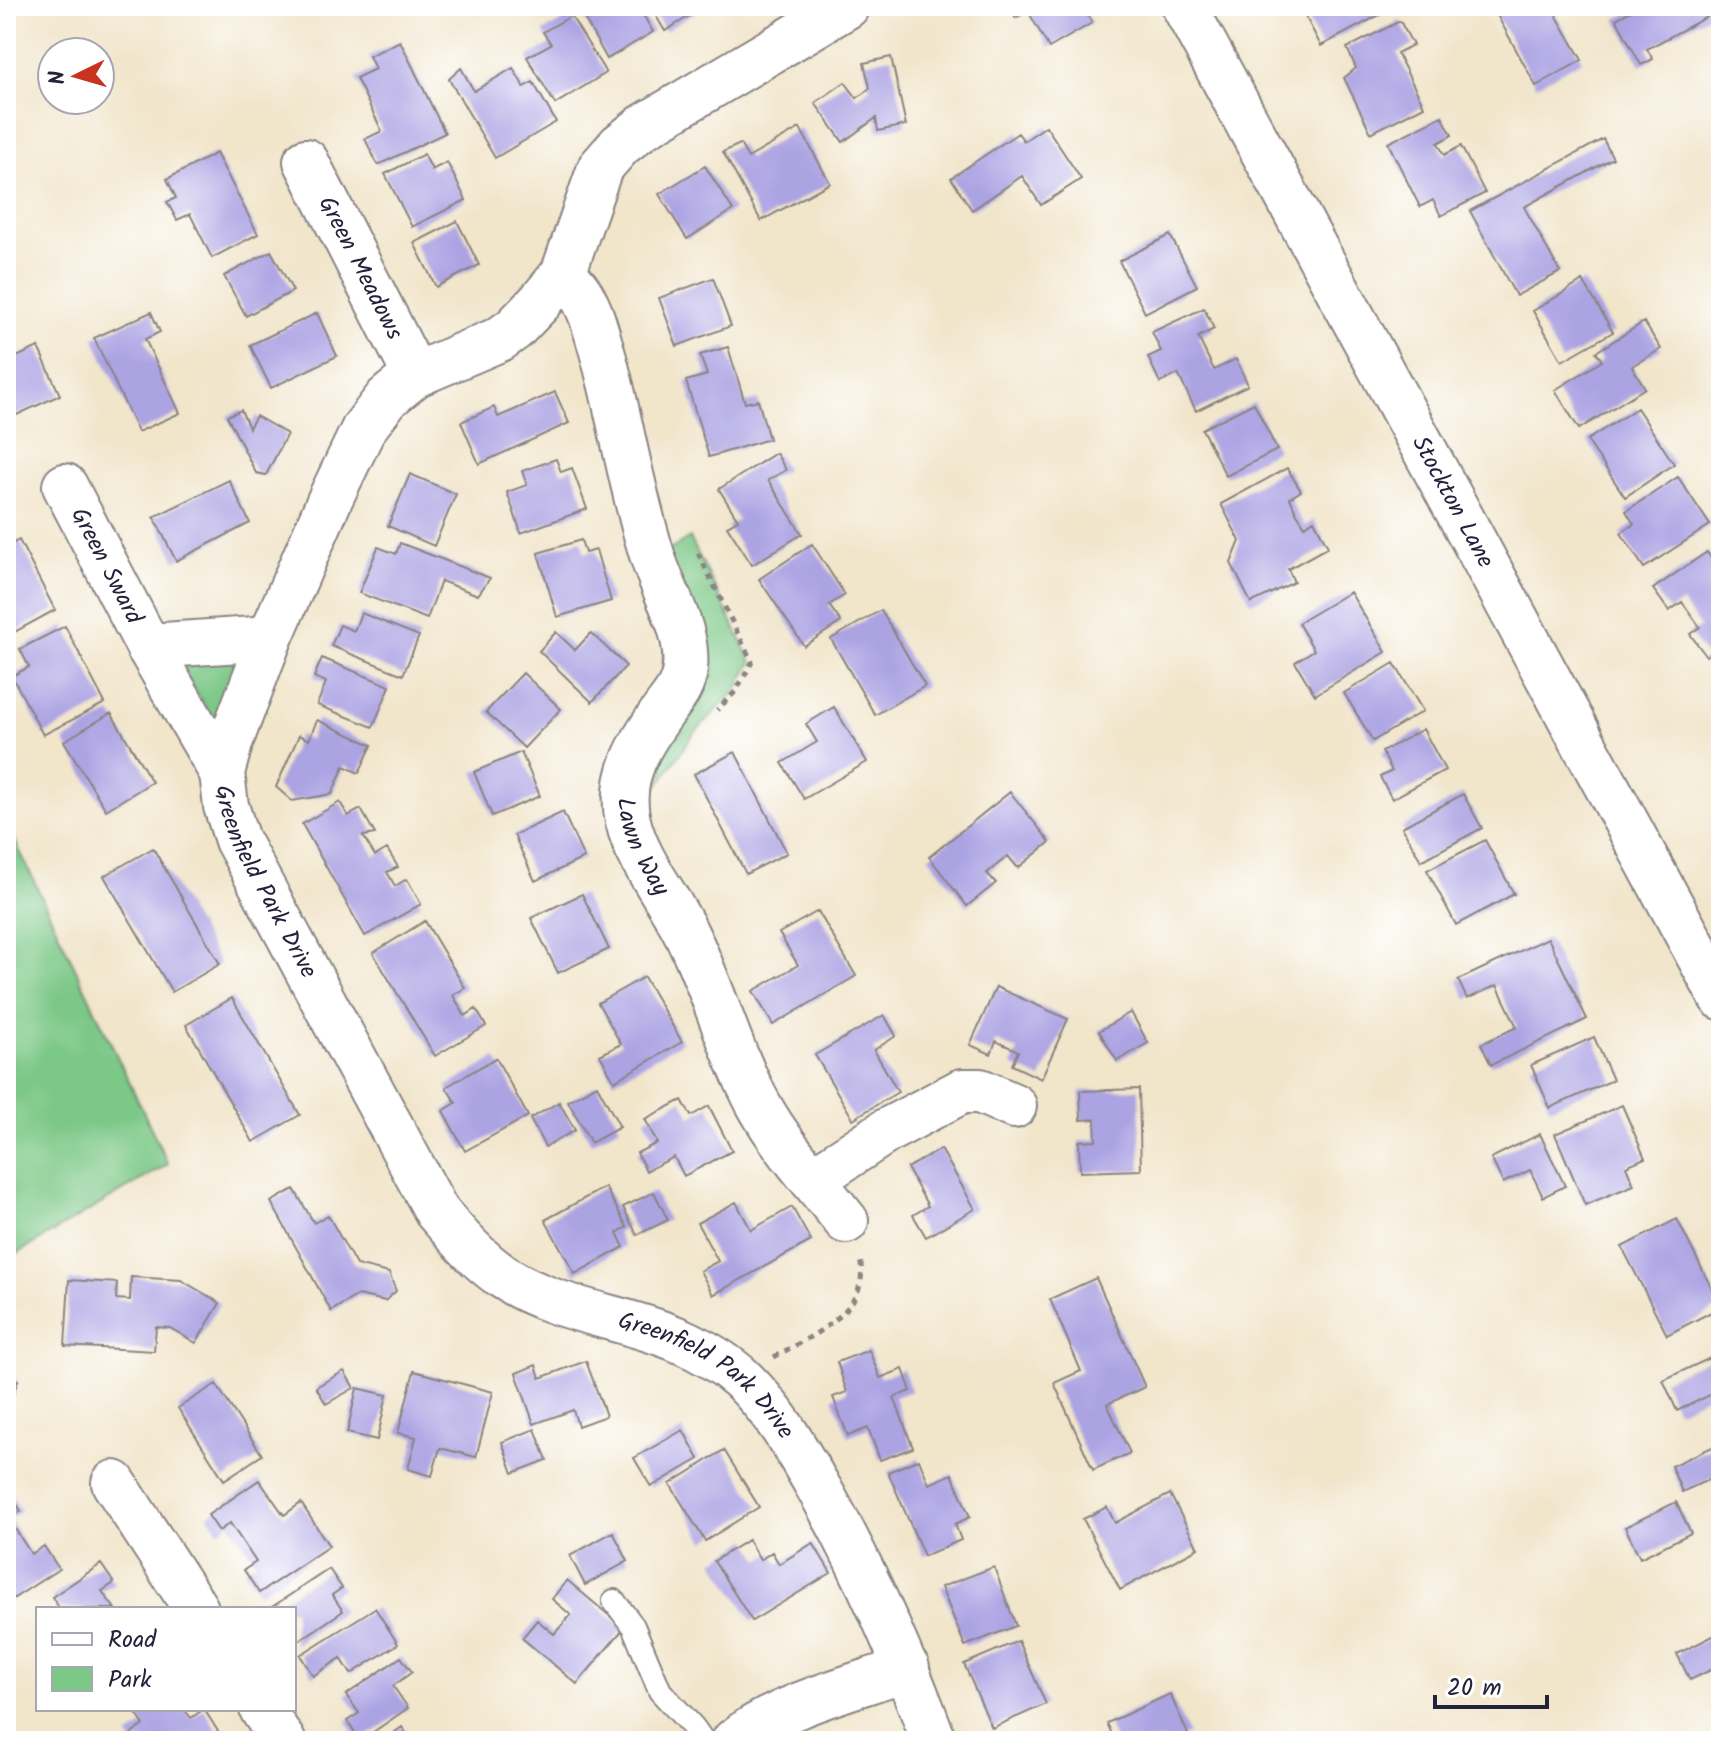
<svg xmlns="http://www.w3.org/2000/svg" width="1727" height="1747" font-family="Kalam,sans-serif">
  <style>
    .green { fill: #7cc886; stroke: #4f7560; stroke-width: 2 }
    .building { fill: #aca3e3 }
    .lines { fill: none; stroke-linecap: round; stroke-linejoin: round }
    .service-casing { stroke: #8a8482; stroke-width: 26 }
    .minor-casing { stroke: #8a8482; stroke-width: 48 }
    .tertiary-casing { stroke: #8a8482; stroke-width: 48 }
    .path { stroke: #8a8482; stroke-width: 5; stroke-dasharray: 6 6; stroke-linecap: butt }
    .service { stroke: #fff; stroke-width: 22 }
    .minor { stroke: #fff; stroke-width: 44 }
    .tertiary { stroke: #fff; stroke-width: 44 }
    .labels { text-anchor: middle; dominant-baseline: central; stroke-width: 7; stroke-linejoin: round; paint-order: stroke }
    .street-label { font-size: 24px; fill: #22223b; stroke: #fff }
  </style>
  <rect width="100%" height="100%" fill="#fff"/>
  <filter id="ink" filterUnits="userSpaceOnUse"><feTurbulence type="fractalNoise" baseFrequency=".0125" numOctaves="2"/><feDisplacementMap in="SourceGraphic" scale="16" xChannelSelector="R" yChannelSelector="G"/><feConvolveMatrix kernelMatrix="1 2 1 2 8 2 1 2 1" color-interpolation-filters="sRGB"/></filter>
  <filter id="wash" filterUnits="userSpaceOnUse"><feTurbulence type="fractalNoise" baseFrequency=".006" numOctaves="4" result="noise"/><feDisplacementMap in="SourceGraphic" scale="32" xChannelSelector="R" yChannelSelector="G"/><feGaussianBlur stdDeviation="1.8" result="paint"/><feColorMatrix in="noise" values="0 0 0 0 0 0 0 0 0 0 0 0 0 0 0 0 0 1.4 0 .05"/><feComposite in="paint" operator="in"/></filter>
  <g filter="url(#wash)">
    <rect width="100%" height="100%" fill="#f1e5ca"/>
    <path class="green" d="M690 538 752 662 736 691 694 733 659 784 643 788 660 746 668 551Z
      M173 654 230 659 237 668 220 719 213 721Z
      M6 822 168 1164 6 1260Z"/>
    <g id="blocks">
      <path class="building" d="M605 6H638L653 32 607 59 584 18Z
        M650 6H706L665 31Z
        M1008 6H1082L1092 23 1049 48 1028 11 1016 18Z
        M1300 6H1382L1385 12 1321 46Z
        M1513 6H1551L1582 60 1536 86 1497 15Z
        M1640 6H1712L1716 12 1647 49 1653 59 1641 65 1616 19Z
        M571 16 606 73 555 104 527 57 551 44 543 32Z
        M1400 21 1413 45 1397 53 1424 106 1371 133 1344 78 1356 68 1347 48Z
        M400 41 445 133 378 165 365 139 382 131 356 78 375 69 369 56Z
        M891 57 906 125 878 131 876 118 843 142 815 103 845 82 857 98 870 88 864 63Z
        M461 68 474 91 513 68 524 87 533 82 556 122 495 158 449 79Z
        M1442 116 1452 135 1438 143 1444 155 1461 146 1485 193 1441 216 1433 200 1420 207 1388 143Z
        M1046 126 1081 179 1041 205 1022 176 972 210 951 178 1018 133 1024 141Z
        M800 128 830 183 761 221 723 152 740 144 748 158Z
        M1603 139 1613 158 1524 207 1560 272 1516 296 1470 211Z
        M216 153 258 234 212 258 190 214 177 220 167 202 176 198 167 179Z
        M424 154 432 170 447 162 466 200 412 227 385 174Z
        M705 166 733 210 687 239 659 194Z
        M457 221 479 265 436 287 414 243Z
        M1170 235 1197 286 1145 313 1119 261Z
        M271 251 293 291 246 316 224 276Z
        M713 278 731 326 677 346 659 298Z
        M1583 281 1613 332 1562 361 1533 311Z
        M1204 308 1214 329 1198 337 1214 370 1236 359 1248 385 1196 411 1178 374 1160 383 1148 357 1161 351 1152 332Z
        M151 312 160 332 145 339 180 413 138 432 94 338Z
        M317 313 337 356 271 388 250 345Z
        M1644 322 1661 349 1632 366 1645 388 1579 429 1555 390 1602 361 1596 352Z
        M38 347 60 395 6 420V362Z
        M728 347 745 403 758 400 769 439 709 457 686 381 707 375 700 355Z
        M555 392 569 423 479 464 461 422 494 407 498 417Z
        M1254 403 1277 450 1226 476 1202 429Z
        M1637 408 1674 464 1625 497 1587 440Z
        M241 410 249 428 256 416 287 434 266 475 256 473 227 416Z
        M776 453 786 470 768 480 802 534 752 565 727 526 738 520 719 489Z
        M556 459 561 472 572 468 587 509 521 533 507 492 527 485 522 471Z
        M1287 468 1301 491 1290 498 1296 512 1305 526 1314 520 1328 547 1288 569 1294 582 1251 603 1231 563 1240 541 1221 504Z
        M410 474 456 494 434 546 388 526Z
        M1678 477 1710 525 1644 568 1621 533 1634 524 1626 511Z
        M229 480 250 523 176 561 154 517Z
        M19 540 55 610 11 634 6 625V547Z
        M581 540 585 553 596 550 611 601 557 617 538 553Z
        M400 543 490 578 478 595 441 581 427 619 359 593 378 547 396 554Z
        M812 544 845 595 829 605 841 622 804 646 759 579Z
        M1707 552 1721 573V646L1706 656 1690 634 1700 627 1682 602 1669 611 1653 589Z
        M1350 592 1386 652 1315 695 1295 662 1314 650 1298 623Z
        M881 610 925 686 875 715 831 639Z
        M361 613 419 636 403 675 331 646 340 625 354 631Z
        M65 626 105 703 43 735 12 676 29 667 20 649Z
        M556 632 575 650 591 633 626 666 592 702 539 651Z
        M322 658 390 686 373 727 317 705 326 682 314 677Z
        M1394 663 1423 711 1373 741 1344 693Z
        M523 673 561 709 524 748 486 712Z
        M1721 682V709L1709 690Z
        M834 707 867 762 804 799 782 763 817 742 806 724Z
        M111 713 152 782 106 810 64 741Z
        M317 720 372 745 359 773 344 766 332 794 292 801 276 787 299 735 309 740Z
        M1423 729 1445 770 1392 799 1380 777 1392 771 1382 752Z
        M521 752 540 796 492 816 474 772Z
        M735 752 787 853 746 874 694 774Z
        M1010 792 1050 842 1018 868 1008 856 987 873 996 883 967 906 929 857Z
        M1463 794 1482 828 1421 861 1402 827Z
        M340 802 348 816 361 809 375 834 363 836 375 856 387 849 398 867 387 872 395 886 407 879 421 904 365 936 302 824Z
        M563 812 584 858 535 881 514 835Z
        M1485 840 1514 894 1456 925 1427 870Z
        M153 848 220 964 172 992 104 876Z
        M582 894 609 949 558 973 531 918Z
        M818 911 856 976 773 1025 753 991 798 965 779 933Z
        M425 921 465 988 453 995 465 1016 476 1009 486 1026 435 1056 373 953Z
        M1548 938 1587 1019 1491 1065 1481 1044 1517 1027 1497 985 1467 999 1458 980Z
        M644 977 682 1042 614 1081 600 1055 621 1044 598 1003Z
        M996 987 1068 1019 1041 1079 1012 1065 1018 1051 996 1041 991 1054 970 1045Z
        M232 998 300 1115 253 1142 186 1025Z
        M1131 1012 1148 1043 1117 1061 1099 1031Z
        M884 1015 896 1036 874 1050 898 1092 853 1119 815 1055Z
        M1594 1037 1613 1080 1550 1108 1531 1065Z
        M496 1058 528 1116 465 1151 443 1111 456 1103 446 1087Z
        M597 1085 620 1127 591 1143 568 1101Z
        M1139 1089 1141 1170 1080 1172 1079 1141 1096 1140 1095 1119 1081 1120 1080 1091Z
        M682 1100 691 1116 709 1106 732 1151 684 1176 674 1157 646 1171 637 1153 657 1143 645 1119Z
        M559 1102 575 1130 545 1147 530 1119Z
        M1622 1105 1645 1158 1626 1166 1634 1185 1585 1205 1555 1134Z
        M1540 1134 1565 1186 1543 1197 1530 1170 1503 1183 1491 1158Z
        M941 1149 975 1209 926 1237 913 1215 928 1206 907 1168Z
        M605 1187 627 1227 617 1233 624 1247 575 1274 545 1220Z
        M294 1189 314 1223 328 1215 356 1265 389 1273 396 1291 385 1301 358 1295 331 1311 271 1202Z
        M654 1192 668 1220 637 1235 623 1207Z
        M736 1202 751 1230 792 1207 811 1241 713 1295 700 1271 718 1261 697 1223Z
        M1677 1219 1721 1307 1667 1335 1622 1247Z
        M131 1277 181 1280 220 1303 196 1343 170 1328 156 1327 154 1351 65 1346 69 1280 117 1283 116 1299 130 1300Z
        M1096 1278 1145 1387 1107 1404 1130 1453 1093 1470 1054 1383 1081 1371 1050 1299Z
        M869 1350 880 1378 903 1369 911 1391 894 1397 913 1448 880 1460 868 1428 848 1436 833 1397 847 1392 837 1362Z
        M1721 1353V1408L1714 1393 1677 1411 1663 1380Z
        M586 1361 606 1416 578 1426 573 1410 534 1424 516 1373 536 1365 540 1378Z
        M344 1371 354 1388 326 1404 316 1387Z
        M414 1371 493 1392 476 1457 440 1448 432 1476 408 1469 416 1437 398 1433Z
        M6 1377 18 1380 11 1401 6 1399Z
        M216 1384 262 1455 224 1480 178 1408Z
        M357 1388 387 1395 377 1440 347 1433Z
        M535 1429 547 1460 513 1473 502 1442Z
        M683 1430 699 1459 651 1487 634 1458Z
        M1721 1443V1474L1682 1492 1671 1466Z
        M724 1450 759 1507 705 1541 670 1484Z
        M919 1459 929 1484 952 1474 970 1517 955 1524 961 1540 924 1556 888 1472Z
        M259 1480 284 1515 301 1503 329 1546 259 1593 244 1570 256 1562 230 1523 219 1531 208 1515Z
        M6 1487 21 1511 9 1519 31 1554 44 1546 59 1569 8 1602 6 1598Z
        M1170 1494 1198 1548 1120 1590 1083 1519 1107 1507 1115 1523Z
        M1676 1502 1691 1533 1640 1558 1625 1527Z
        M613 1532 628 1561 585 1585 570 1556Z
        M748 1540 760 1560 772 1552 779 1564 813 1543 831 1573 752 1621 714 1561Z
        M101 1564 114 1583 102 1591 115 1609H60L52 1597Z
        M994 1567 1016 1626 965 1646 941 1587Z
        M329 1569 342 1588 332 1595 343 1611 294 1644V1609H269Z
        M567 1580 624 1628 577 1684 522 1638 537 1620 554 1634 571 1615 552 1599Z
        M375 1608 398 1644 351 1674 341 1658 313 1676 300 1655Z
        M1721 1632V1665L1690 1680 1677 1654Z
        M1018 1641 1046 1704 992 1728 964 1664Z
        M401 1657 412 1672 393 1686 408 1708 360 1741 347 1721 359 1713 346 1695Z
        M1170 1694 1188 1734 1175 1741H1115L1107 1723Z
        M133 1709H184L191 1718 204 1709 219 1733 207 1741H131L128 1736 144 1725Z
        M402 1727 412 1741H383Z"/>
    </g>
  </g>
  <g filter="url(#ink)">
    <use href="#blocks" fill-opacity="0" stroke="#8a8482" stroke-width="2"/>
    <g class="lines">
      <g class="service-casing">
        <path id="service" d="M614 1601 633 1626 660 1691 693 1727 703 1741"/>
      </g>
      <g class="minor-casing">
        <g id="minor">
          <path id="s1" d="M847 6 643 127 620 145 600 168 563 274 540 302 514 329 500 339 415 375 387 398 364 428 331 497 270 638 231 740 222 773 226 806 237 840 437 1212C457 1235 476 1258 502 1276 554 1311 621 1315 679 1340 700 1349 723 1362 741 1378 775 1410 798 1452 821 1492 866 1572 902 1655 934 1741"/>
          <path id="s2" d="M306 161 415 375"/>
          <path id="s3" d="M563 274C578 287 585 299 592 318 618 397 628 480 653 558 664 594 689 629 685 668 684 685 674 697 664 710 640 743 618 778 628 821 637 861 668 896 686 933 714 989 729 1050 759 1105 782 1147 816 1183 846 1221"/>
          <path id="s4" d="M65 486 148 646 270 638"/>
          <path d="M148 646 222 773"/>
          <path d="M813 1179 888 1130 962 1091H980L1014 1106"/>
          <path d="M114 1483 196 1609"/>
          <path d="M262 1709 283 1741"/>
          <path d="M734 1741C777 1706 854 1687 907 1668"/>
        </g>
      </g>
      <g class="tertiary-casing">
        <g id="tertiary">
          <path id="s5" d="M1184 6 1721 997"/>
        </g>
      </g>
      <path class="path" d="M698 553 752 662 736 691 717 710
        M774 1357C811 1336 872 1311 860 1259"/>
      <use href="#service" class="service"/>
      <use href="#minor" class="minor"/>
      <use href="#tertiary" class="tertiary"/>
    </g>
  </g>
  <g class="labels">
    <g class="street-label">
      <text stroke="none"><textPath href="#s2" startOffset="120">Green Meadows</textPath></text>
      <text stroke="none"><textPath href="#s5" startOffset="564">Stockton Lane</textPath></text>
      <text stroke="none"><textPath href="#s4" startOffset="90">Green Sward</textPath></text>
      <text stroke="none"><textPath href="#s3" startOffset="614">Lawn Way</textPath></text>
      <text stroke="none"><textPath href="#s1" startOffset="1158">Greenfield Park Drive</textPath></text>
      <text stroke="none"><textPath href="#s1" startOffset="1854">Greenfield Park Drive</textPath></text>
    </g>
  </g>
  <rect width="1727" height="1747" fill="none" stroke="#fff" stroke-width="32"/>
  <rect x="36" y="1607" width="260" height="104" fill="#ffffff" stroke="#a7a7b1" stroke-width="2"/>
  <rect x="52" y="1633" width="40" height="12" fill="#ffffff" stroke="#a7a7b1" stroke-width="2"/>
  <text x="108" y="1647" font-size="24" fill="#22223b">Road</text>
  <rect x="52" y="1667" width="40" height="24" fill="#7cc886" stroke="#a7a7b1" stroke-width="2"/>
  <text x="108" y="1687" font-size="24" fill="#22223b">Park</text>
  <g transform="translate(76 76) rotate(265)"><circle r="38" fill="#ffffff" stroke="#a7a7b1" stroke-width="2"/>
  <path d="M0-6L14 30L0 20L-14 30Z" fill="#c8321e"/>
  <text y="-12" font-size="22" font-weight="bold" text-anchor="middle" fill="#22223b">N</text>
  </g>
  <path d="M1435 1695v12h112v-12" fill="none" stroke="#22223b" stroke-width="4"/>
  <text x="1447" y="1695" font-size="24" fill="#22223b" stroke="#ffffff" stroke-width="6" paint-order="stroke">20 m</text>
</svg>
